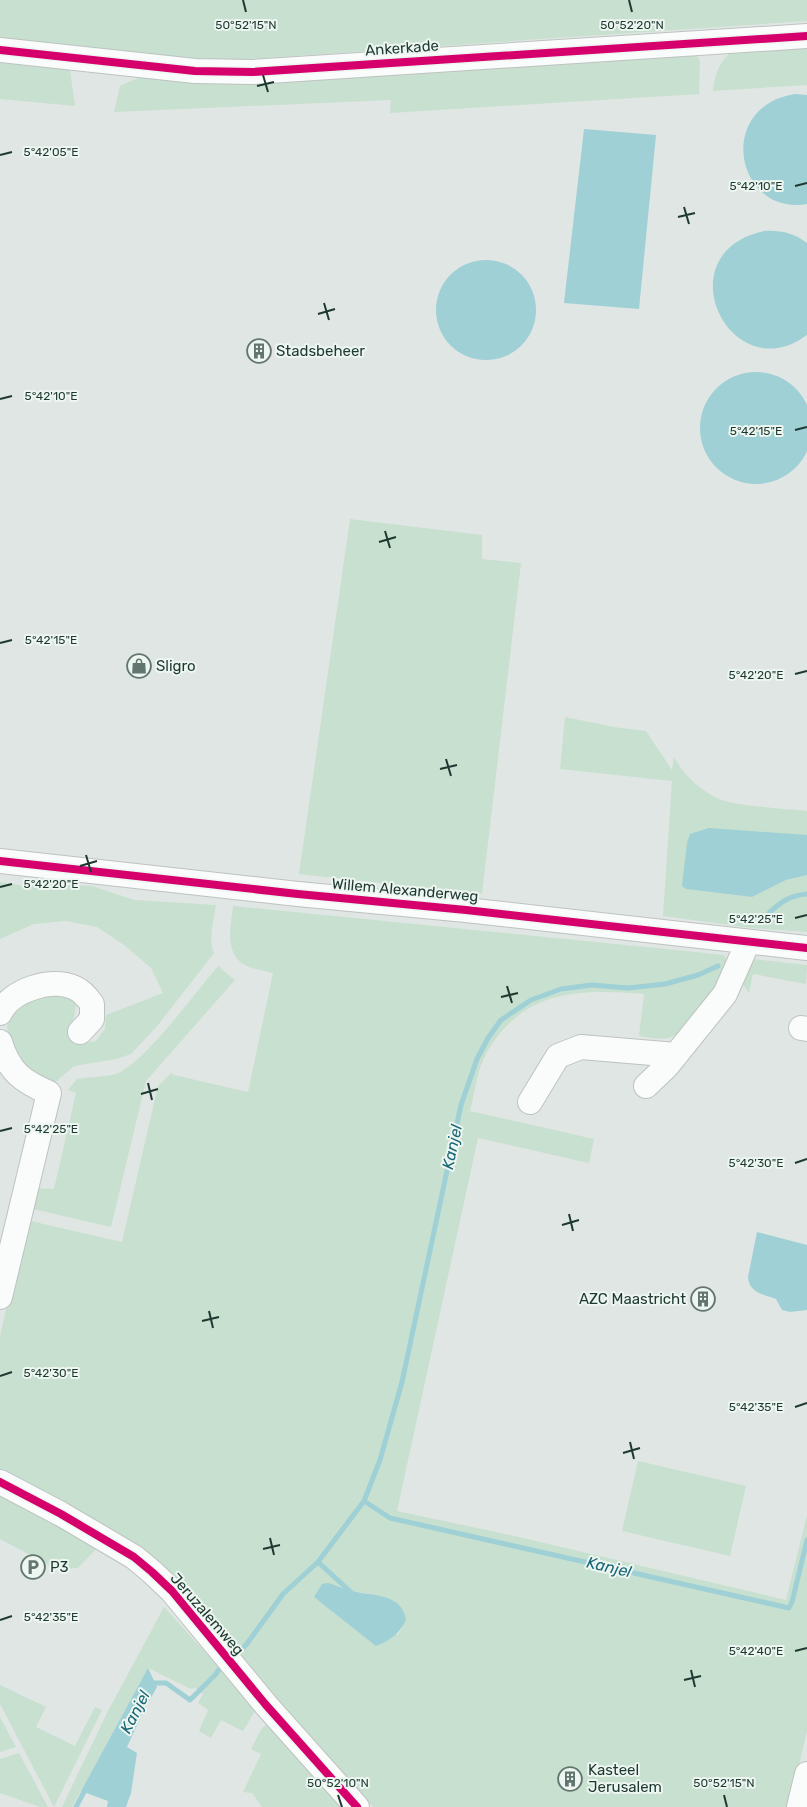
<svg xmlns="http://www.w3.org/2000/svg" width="807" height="1807" font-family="Rubik,sans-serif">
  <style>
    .green { fill: #c8e0cf; fill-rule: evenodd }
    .water { fill: #9ed0d6 }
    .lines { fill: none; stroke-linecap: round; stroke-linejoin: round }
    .stream { stroke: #9ed0d6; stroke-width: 5 }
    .minor-casing { stroke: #bdc3c0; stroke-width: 26 }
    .minor { stroke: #fafbfb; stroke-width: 24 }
    .cycleway-casing { stroke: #edf6f1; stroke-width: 11 }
    .cycleway { stroke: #d6006c; stroke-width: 8 }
    .ticks { fill: none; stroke: #1e3931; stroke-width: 2 }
    .labels { text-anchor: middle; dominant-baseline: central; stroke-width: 4; stroke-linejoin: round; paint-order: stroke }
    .street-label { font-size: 15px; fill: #1e3931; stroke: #edf6f1 }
    .poi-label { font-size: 15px; fill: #1e3931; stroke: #edf6f1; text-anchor: start }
    .water-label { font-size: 16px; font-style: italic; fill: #186675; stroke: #edf6f1 }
    .ticks-label { font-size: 12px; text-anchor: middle; fill: #1e3931; stroke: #edf6f1; stroke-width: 4; stroke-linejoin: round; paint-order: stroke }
  </style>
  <rect width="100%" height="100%" fill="#e0e6e3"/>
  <path class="green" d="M0 0H807V21L234 60H144L0 42Z
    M807 39V85L713 91C716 65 723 59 742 42Z
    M689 46 700 61 699 94 390 113 391 100 114 112 120 86 138 78 259 75Z
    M0 60 70 70 75 106 0 99Z
    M350 519 482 535V559L521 563 482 894 299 874Z
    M565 717 614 727 646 731 672 770 674 757C683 774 698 788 715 797 732 807 785 808 807 811V835H799L682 885 687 889 752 897 786 880 807 875V932L752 928 663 916 672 781 560 769Z
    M0 882 25 886 46 884 92 886 134 900 216 905C214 919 208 940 214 953L158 1025 131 1054 116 1059 74 1066 53 1084C22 1067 6 1053 7 1017L30 996 66 992 76 1003 75 1012 71 1027 83 1043 96 1041 105 1029 106 1015 163 993 151 968 124 945 97 927 66 921 34 924 0 939Z
    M233 906 696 952 724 955C729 962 730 970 726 978 722 986 685 1029 677 1034 666 1042 652 1038 639 1036L644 994C579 989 524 989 487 1052 477 1069 475 1092 470 1111L594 1139 589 1163 478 1138 397 1511 519 1537 786 1600 807 1515V1731L789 1807H373L232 1649 72 1511 0 1470V1336L26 1220 122 1242 158 1086 171 1073 174 1075 248 1092 273 973C263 970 249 969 240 962 225 948 231 924 233 906ZM334 1585 350 1591 370 1594 406 1620 398 1635Z
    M753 959 807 965 806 984 753 974 749 993 742 983Z
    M219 965 221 969 235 980 146 1081 111 1227 29 1208 33 1188 54 1189 76 1093 68 1090 77 1079C89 1077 104 1077 116 1074 143 1065 198 989 219 965Z
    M638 1461 746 1486 730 1556 622 1531Z
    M0 1493 97 1548 78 1568 57 1569 0 1539Z
    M164 1607 217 1665 255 1711 243 1731 221 1720 211 1738 199 1731 208 1710 198 1703 203 1694 195 1688 191 1689 148 1668 72 1807H62L107 1713Z
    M0 1685 46 1707 36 1727 75 1746 95 1707 102 1710 54 1807 0 1704Z
    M0 1717 16 1747 0 1752Z
    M269 1723 354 1807H262L252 1793 243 1792 261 1754 251 1749 262 1728Z
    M19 1753 48 1807H40L0 1793V1759Z"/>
  <path class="water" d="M795 94 807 95V204C736 216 714 107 795 94Z
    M584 129 656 135 639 309 564 303Z
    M764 231C780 230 794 233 807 243V335C730 392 663 253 764 231Z
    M436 310a50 50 0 1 1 100 0a50 50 0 1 1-100 0Z
    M700 428a56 56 0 1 1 112 0a56 56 0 1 1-112 0Z
    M709 828 807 835V875L786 880 752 897 686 889 682 886 687 843 690 834Z
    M757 1232 807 1245V1310L790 1312 782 1310 776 1299C763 1294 749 1293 748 1277Z
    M328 1583C336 1585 343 1589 351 1591 372 1596 402 1593 406 1620 399 1634 391 1640 376 1646L314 1597 322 1584Z
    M148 1668 157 1687 144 1710 127 1747 137 1753 131 1793 126 1807H107L108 1801 81 1791Z"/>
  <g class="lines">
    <path class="stream" d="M769 913C782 901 789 896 807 894
      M364 1501 390 1518 789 1608 792 1602 807 1540
      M318 1562 354 1595
      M234 1656 246 1645 283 1594 318 1562 364 1501 380 1460 402 1382 461 1105 477 1059 488 1038 501 1020 531 1000 561 989 592 985 628 988 665 984 698 975 718 966
      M150 1683H166L190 1700 215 1675 223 1664
      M76 1807 86 1788"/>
    <g class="minor-casing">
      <path id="minor" d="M0 50 195 71 252 72 807 36
        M0 861 298 894 466 910 807 948
        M0 1013C11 990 52 977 75 988 82 991 87 997 92 1004V1019L80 1032
        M801 1028 807 1029
        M0 1042C9 1072 22 1081 49 1093L0 1297
        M646 1086 667 1066 725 994 748 942
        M530 1102 558 1056 581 1047 676 1055
        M0 1482 61 1514 134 1557 152 1572 172 1591 266 1705 357 1807
        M799 1807 807 1774"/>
    </g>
    <use href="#minor" class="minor"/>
    <g class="cycleway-casing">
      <path id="cycleway" d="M0 50 195 71 252 72 807 36
        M0 861 298 894 466 910 807 948
        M0 1482 61 1514 134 1557 152 1572 172 1591 266 1705 357 1807"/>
    </g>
    <use href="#cycleway" class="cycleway"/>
  </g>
  <path class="ticks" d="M243 0 246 12M629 0 632 12M263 75 268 92M257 86 274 82M0 155 12 152M795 186 807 183M684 207 689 224M678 217 695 213M324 303 329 320M318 314 335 309M0 399 12 396M795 430 807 427M385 531 390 548M379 542 396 537M0 643 12 640M795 674 807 671M446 759 451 776M440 769 457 765M86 855 91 872M80 866 97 861M0 887 12 884M795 918 807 915M507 986 512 1003M501 997 518 993M148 1083 152 1100M141 1094 158 1089M0 1131 12 1128M795 1163 807 1159M569 1214 573 1231M562 1225 579 1220M209 1311 213 1328M202 1321 219 1317M0 1376 12 1372M795 1407 807 1403M630 1442 634 1459M623 1453 640 1448M270 1538 274 1555M263 1549 280 1545M0 1620 12 1616M795 1651 807 1648M691 1670 695 1687M684 1680 701 1676M338 1795 342 1807M724 1795 727 1807"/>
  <defs>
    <g id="building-ring" transform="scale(1.25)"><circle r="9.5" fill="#edf6f1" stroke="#62766f" stroke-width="1.5"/><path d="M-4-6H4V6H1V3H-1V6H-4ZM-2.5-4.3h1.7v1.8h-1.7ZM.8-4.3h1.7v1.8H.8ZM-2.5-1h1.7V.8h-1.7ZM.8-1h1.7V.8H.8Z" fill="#62766f"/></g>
    <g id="shop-ring" transform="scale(1.25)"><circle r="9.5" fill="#edf6f1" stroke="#62766f" stroke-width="1.5"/><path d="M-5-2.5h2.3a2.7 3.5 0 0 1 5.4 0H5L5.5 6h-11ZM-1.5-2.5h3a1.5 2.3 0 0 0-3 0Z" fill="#62766f"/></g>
    <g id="parking-ring" transform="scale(1.25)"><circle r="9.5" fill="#edf6f1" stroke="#62766f" stroke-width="1.5"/><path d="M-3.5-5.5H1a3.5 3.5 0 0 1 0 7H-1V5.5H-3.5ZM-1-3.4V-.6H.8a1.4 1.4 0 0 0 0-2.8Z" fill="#62766f"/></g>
  </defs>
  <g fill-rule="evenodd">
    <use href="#building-ring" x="259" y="351"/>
    <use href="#shop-ring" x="139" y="666"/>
    <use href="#building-ring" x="703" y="1299"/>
    <use href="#parking-ring" x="33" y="1567"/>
    <use href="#building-ring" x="570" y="1779"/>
  </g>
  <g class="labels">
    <g class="street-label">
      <text transform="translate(402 48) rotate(-4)">Ankerkade</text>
      <text transform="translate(405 890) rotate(5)">Willem Alexanderweg</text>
      <text transform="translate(207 1614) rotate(49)">Jeruzalemweg</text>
    </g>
    <g class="poi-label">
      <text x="276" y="351">Stadsbeheer</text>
      <text x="156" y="666">Sligro</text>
      <text x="686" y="1299" text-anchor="end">AZC Maastricht</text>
      <text x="50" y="1567">P3</text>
      <text x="588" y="1770">Kasteel<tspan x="588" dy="17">Jerusalem</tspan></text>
    </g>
    <g class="water-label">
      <text transform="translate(452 1147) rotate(-78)">Kanjel</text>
      <text transform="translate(609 1567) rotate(13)">Kanjel</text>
      <text transform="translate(135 1712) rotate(-63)">Kanjel</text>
    </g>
  </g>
  <g class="ticks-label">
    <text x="246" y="29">50°52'15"N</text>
    <text x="632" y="29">50°52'20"N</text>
    <text x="51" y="156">5°42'05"E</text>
    <text x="756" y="190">5°42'10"E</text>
    <text x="51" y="400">5°42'10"E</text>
    <text x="756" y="435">5°42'15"E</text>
    <text x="51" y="644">5°42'15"E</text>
    <text x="756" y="679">5°42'20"E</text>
    <text x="51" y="888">5°42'20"E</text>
    <text x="756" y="923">5°42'25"E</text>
    <text x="51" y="1133">5°42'25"E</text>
    <text x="756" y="1167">5°42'30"E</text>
    <text x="51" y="1377">5°42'30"E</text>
    <text x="756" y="1411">5°42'35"E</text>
    <text x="51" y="1621">5°42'35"E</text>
    <text x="756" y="1655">5°42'40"E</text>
    <text x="338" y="1787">50°52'10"N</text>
    <text x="724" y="1787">50°52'15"N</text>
  </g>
</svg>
